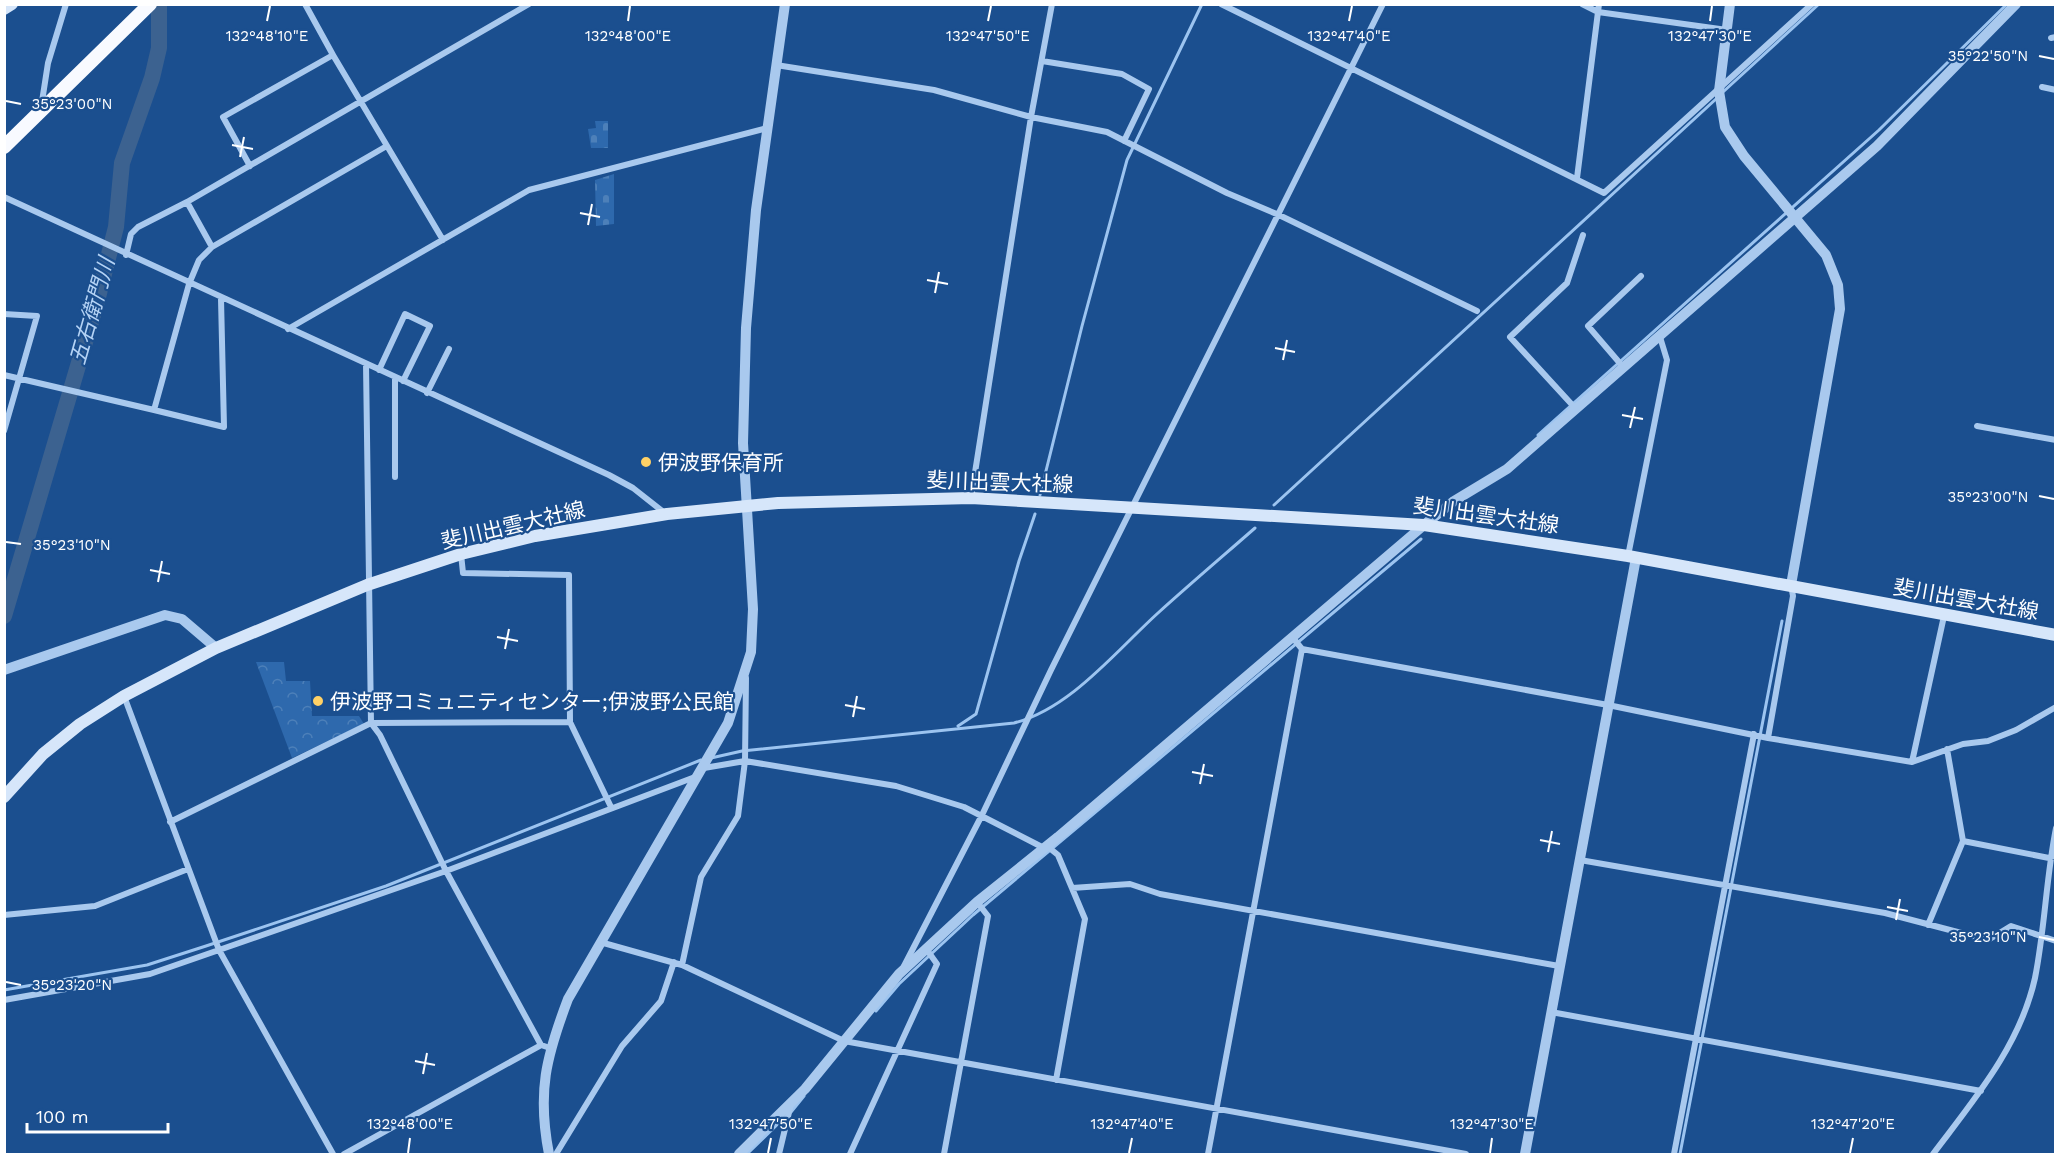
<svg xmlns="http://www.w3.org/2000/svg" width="2060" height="1159" font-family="'Work Sans','Noto Sans JP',sans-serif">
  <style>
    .cemetery { fill: url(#cemetery-stones) }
    .park { fill: url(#park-crowns) }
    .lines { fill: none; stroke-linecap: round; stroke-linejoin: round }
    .stream { stroke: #9cc4f0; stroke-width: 3 }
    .river { stroke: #3c6290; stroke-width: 16 }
    .minor { stroke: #a9c9ee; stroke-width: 6 }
    .tertiary { stroke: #a9c9ee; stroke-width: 10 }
    .secondary { stroke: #d6e6fa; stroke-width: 12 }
    .trunk { stroke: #f8faff; stroke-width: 14 }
    .ticks { fill: none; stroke: #fff; stroke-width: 2 }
    .poi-dot { fill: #ffd166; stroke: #1b4f8f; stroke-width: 2 }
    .labels { text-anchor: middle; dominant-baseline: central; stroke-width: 4.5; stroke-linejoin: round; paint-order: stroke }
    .poi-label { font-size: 21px; fill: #fff; stroke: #1b4f8f; text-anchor: start }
    .street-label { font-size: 21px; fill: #fff; stroke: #1b4f8f }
    .water-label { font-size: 22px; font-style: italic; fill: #b5d3f5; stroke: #1b4f8f }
    .ticks-label { font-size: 15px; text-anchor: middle; fill: #fff; stroke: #1b4f8f; stroke-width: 4.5; stroke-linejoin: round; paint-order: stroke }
  </style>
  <defs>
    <pattern id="cemetery-stones" width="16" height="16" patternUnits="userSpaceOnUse" patternTransform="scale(1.5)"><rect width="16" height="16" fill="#2e69ad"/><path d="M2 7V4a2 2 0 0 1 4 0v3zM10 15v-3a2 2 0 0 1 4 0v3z" fill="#4d80b9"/></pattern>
    <pattern id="park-crowns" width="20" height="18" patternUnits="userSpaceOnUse" patternTransform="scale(1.5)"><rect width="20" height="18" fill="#2e69ad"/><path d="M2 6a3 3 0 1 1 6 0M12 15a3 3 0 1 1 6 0" fill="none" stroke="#4d80b9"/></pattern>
  </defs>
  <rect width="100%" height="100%" fill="#1b4f8f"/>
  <path class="cemetery" d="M595 121H608V148H591L588 129 596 128Z
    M614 174V224L596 226 595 180Z"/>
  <path class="park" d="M256 662H284L286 681H310L312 716H359L364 724 292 758Z"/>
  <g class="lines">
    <path class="stream" d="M1723 92 1819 4
      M1538 435 1879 130 2007 4
      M1040 495 1082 326 1127 160 1202 4
      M1274 505 1716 99
      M958 726 976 714 1019 561 1035 514
      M711 758 742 751 1014 723C1070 709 1116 651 1158 613 1190 584 1223 556 1255 528
      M4 990 147 965 206 946 386 886 701 760
      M876 1011 899 984 973 915 1421 539
      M791 1112 804 1096
      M747 1154 786 1116
      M1680 1154 1782 621"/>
    <path class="river" d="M4 616 96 305 116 227 122 163 152 78 159 48V4"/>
    <path class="minor" d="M305 4 333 55
      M1221 4 1604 193 1812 4
      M1582 4 1598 12 1727 30
      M2051 38 2056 37
      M1042 61 1122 74 1149 89 1124 141
      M776 65 934 90 1031 117 1107 132 1227 193 1279 215 1477 311
      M2042 87 2056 90
      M41 108 48 63 66 4
      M250 166 223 117 333 55 443 240
      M1577 178 1599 4
      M4 197 609 475 633 488 666 514
      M212 247 187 202 529 4
      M126 255 131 234 138 227 187 202
      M4 314 37 316 4 431
      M288 329 529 190 767 128
      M366 364 371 723 380 735 446 871 541 1045 550 1048
      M1624 368 1588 326 1641 276
      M379 370 405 314 430 326 403 381
      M4 375 154 410 189 284 199 260 212 247 385 147
      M395 378V477
      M427 393 449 349
      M1576 409 1510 337 1567 283 1583 235
      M154 410 224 427 221 299
      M1977 426 2056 440
      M971 498 1031 117 1052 4
      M461 554 463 573 569 575 570 722 611 807
      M1628 556 1667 360 1660 337
      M1293 638 1302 649 1608 705 1768 738 1912 762 1963 744 1988 741 2016 730 2056 707
      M124 696 219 950 333 1154
      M1768 738 1793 596 1791 585
      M1912 762 1944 616
      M704 768 745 761 896 786 964 807 1044 848
      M170 822 371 723 570 722
      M1963 841 2049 858 2056 855
      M1047 846 1058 855 1085 919 1056 1080
      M1580 860 1885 913 1988 940 2011 926 2056 941
      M1072 888 1130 884 1160 894 1559 966
      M4 915 95 906 188 869
      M1928 925 1963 841 1947 749
      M600 942 682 965 844 1041 1466 1154
      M682 965 701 877 738 816 745 761 746 678
      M904 966 982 815 1051 670 1383 4
      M4 1000 150 974 446 871 695 777
      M1551 1012 1981 1091
      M344 1154 541 1045
      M556 1154 622 1046 661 1001 674 962
      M779 1154 791 1104
      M850 1154 937 964 927 950
      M944 1154 988 916 977 902
      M1208 1154 1302 649
      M1674 1154 1754 734
      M1933 1154C1973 1101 2020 1046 2035 978 2045 928 2046 878 2056 828"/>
    <path class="tertiary" d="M1730 4 1719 91 1725 127 1744 156 1826 255 1838 285 1840 309 1791 585
      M4 670 165 615 182 619 216 648
      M549 1154C537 1092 546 1057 568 999L728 723 751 652 753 609 743 443 746 328 756 210 785 4
      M739 1154 805 1089 899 974 977 902 1058 837 1424 525 1454 501 1507 469 1877 146 2016 4
      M1525 1154 1636 558"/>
    <path class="secondary" d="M4 9 12 4
      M4 797 43 754 80 724 124 696 216 648 367 585 461 554 535 536 667 514 778 503 971 498 1424 525 1628 556 2056 635"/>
    <path class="trunk" d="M4 147 150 4"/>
  </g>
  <path class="ticks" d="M267 21 270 6M628 21 630 6M988 21 991 6M1349 21 1352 6M1710 21 1712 6M2039 56 2054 59M6 101 21 104M232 145 253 149M240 157 244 137M580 213 600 217M588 225 592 204M927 280 948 284M935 293 939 272M1275 348 1295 352M1283 360 1287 340M1622 415 1643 419M1630 428 1635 407M2039 496 2054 499M6 542 21 544M150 570 170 574M158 582 162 561M497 637 518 641M505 649 509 629M845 705 865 709M853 717 857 696M1192 772 1213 776M1200 784 1204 764M1540 840 1560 844M1548 852 1552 831M1887 907 1908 911M1896 920 1900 899M2039 937 2054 940M6 982 21 985M415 1061 435 1065M423 1074 427 1053M408 1153 410 1138M768 1153 771 1138M1129 1153 1132 1138M1490 1153 1492 1138M1850 1153 1853 1138"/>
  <g class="poi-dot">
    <circle cx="646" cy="462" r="6"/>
    <circle cx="318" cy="701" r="6"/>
  </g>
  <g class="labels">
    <g class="poi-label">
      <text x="658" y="462">伊波野保育所</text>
      <text x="330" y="701">伊波野コミュニティセンター;伊波野公民館</text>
    </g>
    <g class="street-label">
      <text transform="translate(1000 482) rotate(2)">斐川出雲大社線</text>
      <text transform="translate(1486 515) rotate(8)">斐川出雲大社線</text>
      <text transform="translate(513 525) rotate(-13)">斐川出雲大社線</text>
      <text transform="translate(1966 599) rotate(10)">斐川出雲大社線</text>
    </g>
    <g class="water-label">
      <text transform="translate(92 311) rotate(-74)">五右衛門川</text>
    </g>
  </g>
  <g class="ticks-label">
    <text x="267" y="41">132°48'10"E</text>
    <text x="628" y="41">132°48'00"E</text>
    <text x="988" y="41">132°47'50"E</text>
    <text x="1349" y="41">132°47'40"E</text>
    <text x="1710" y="41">132°47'30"E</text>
    <text x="1988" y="61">35°22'50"N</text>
    <text x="72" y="109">35°23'00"N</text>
    <text x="1988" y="502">35°23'00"N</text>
    <text x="72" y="550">35°23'10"N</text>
    <text x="1988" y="942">35°23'10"N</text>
    <text x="72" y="990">35°23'20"N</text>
    <text x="410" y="1129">132°48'00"E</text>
    <text x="771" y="1129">132°47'50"E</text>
    <text x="1132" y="1129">132°47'40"E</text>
    <text x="1492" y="1129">132°47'30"E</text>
    <text x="1853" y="1129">132°47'20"E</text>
  </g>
  <rect width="2060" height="1159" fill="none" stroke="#ffffff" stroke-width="12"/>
  <path d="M27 1123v9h141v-9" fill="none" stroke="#ffffff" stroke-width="3"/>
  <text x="36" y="1123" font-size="18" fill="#ffffff" stroke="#1b4f8f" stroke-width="4.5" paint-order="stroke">100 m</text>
</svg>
